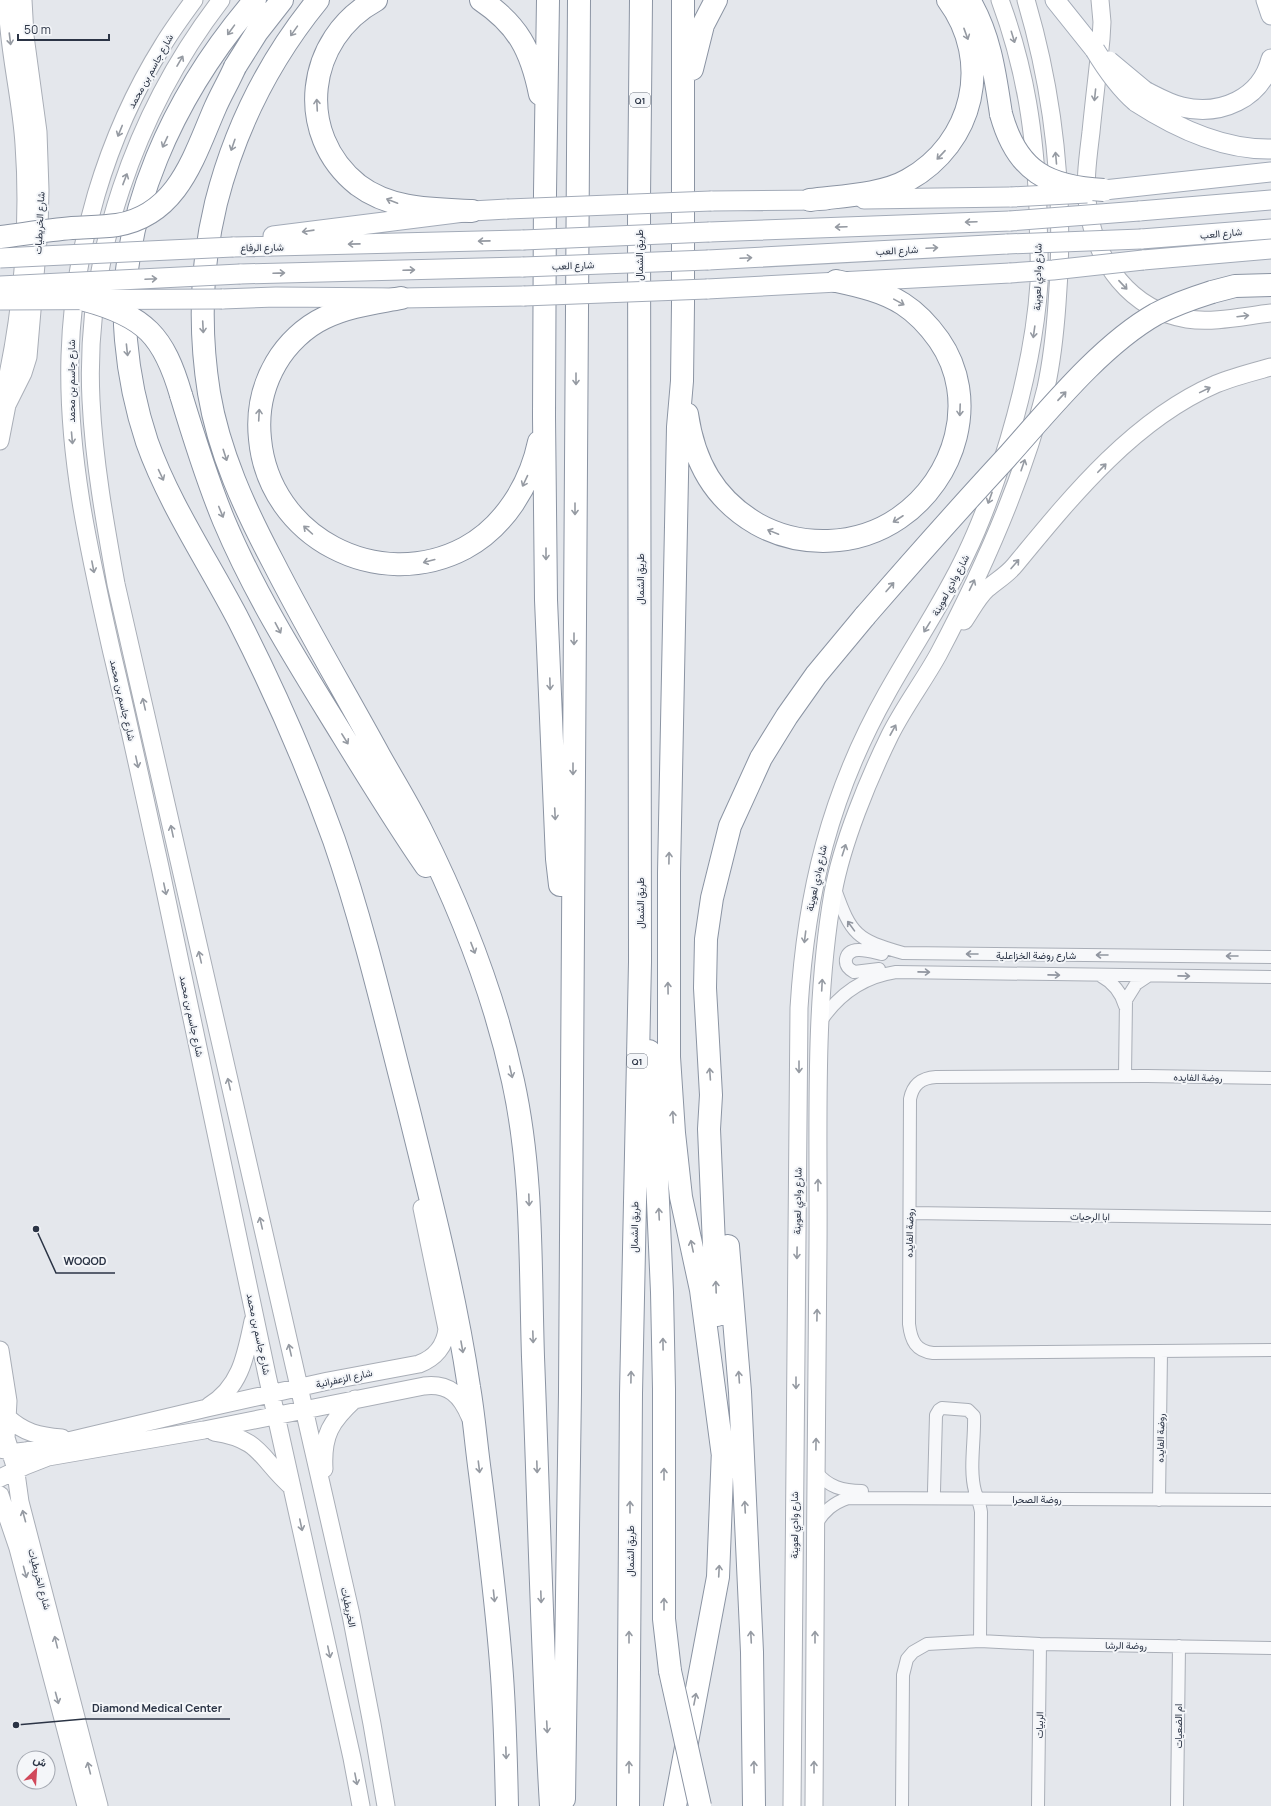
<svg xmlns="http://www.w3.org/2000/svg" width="1271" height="1806" font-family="Manrope,Vazirmatn,sans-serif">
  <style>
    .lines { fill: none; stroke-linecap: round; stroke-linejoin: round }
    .street-casing { stroke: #a9aeb7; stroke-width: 14 }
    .secondary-casing { stroke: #a9aeb7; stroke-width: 19 }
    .primary-casing { stroke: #a3abb8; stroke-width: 21 }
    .highway-casing { stroke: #8b94a3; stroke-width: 24 }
    .street { stroke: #f7f8fa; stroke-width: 12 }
    .secondary { stroke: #fff; stroke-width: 17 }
    .primary { stroke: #fff; stroke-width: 19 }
    .highway { stroke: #fff; stroke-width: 22 }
    .primary-bridge-casing { stroke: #a3abb8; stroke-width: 21; stroke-linecap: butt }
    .highway-bridge-casing { stroke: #8b94a3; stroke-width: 24; stroke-linecap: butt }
    .primary-bridge { stroke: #fff; stroke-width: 19 }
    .highway-bridge { stroke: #fff; stroke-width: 22 }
    .oneway { stroke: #959aa2 }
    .oneway2 { stroke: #9196a0 }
    .labels { text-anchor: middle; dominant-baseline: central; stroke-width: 4; stroke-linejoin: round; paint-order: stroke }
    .shield { fill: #f4f6f9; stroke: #676e7b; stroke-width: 1 }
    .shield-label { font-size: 9px; font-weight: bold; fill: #2b3445 }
    .street-label { font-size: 10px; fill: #2b3445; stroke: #f4f6f9 }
    .leader { fill: none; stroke: #2b3445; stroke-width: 1.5 }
    .callout-dot { fill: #2b3445; stroke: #f4f6f9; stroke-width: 1.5 }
    .callout-label { font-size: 11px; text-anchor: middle; font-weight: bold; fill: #2b3445; stroke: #f4f6f9; stroke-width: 4; stroke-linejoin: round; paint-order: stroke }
  </style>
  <rect width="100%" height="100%" fill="#e4e7ec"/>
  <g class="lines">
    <g class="street-casing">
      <path id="street" d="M835 889C851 935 857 940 903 953L1271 957
        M879 969 854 972C849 969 845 966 846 959 849 944 872 952 882 954
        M1101 976C1114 983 1121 992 1125 1006
        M821 1021C839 994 863 977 896 972L1271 977
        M1125 1076 1126 1000 1136 984 1148 976
        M1271 1078 1147 1076 936 1077C921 1078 913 1084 910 1099L909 1324C911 1341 916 1351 933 1353L1271 1350
        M910 1213 1271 1218
        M816 1472C829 1487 842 1491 862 1491
        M934 1491 936 1415 939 1410 942 1408 968 1410 974 1416C975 1439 969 1469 975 1491 977 1498 980 1504 981 1512L980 1641
        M1159 1500 1161 1352
        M816 1524C824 1511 833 1503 848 1498L1271 1500
        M902 1806 903 1675 907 1659 913 1652 927 1644 980 1641 1040 1644 1271 1648
        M1038 1806 1040 1644
        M1177 1806 1179 1646"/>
    </g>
    <g class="secondary-casing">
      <path id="secondary" d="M194 0C183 15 172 30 163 45 106 136 73 249 70 356 67 457 90 555 112 653 129 724 144 795 160 867 197 1036 230 1206 267 1375 295 1503 324 1630 352 1758L361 1806
        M221 0C135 112 84 258 91 400 94 462 105 523 116 584L351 1615 372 1724 386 1806
        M1100 0 1102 22 1101 39C1098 70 1094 101 1091 132 1088 157 1084 183 1088 208 1096 262 1130 310 1187 319 1214 323 1244 316 1271 313
        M3 397C22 317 30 226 24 144 21 96 8 49 7 0
        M0 441 7 405 23 373 28 357 39 229 40 190 38 132 25 36 23 0
        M964 621C971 611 978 597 987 589 996 581 1007 575 1015 565 1071 497 1133 420 1216 384 1233 377 1253 372 1271 367
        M0 1350 8 1401 6 1438 15 1466 20 1502 99 1806
        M209 1406C241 1387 246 1354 253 1321
        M7 1417C24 1433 39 1436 62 1438
        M214 1432C262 1439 260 1459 292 1487
        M0 1449 17 1452 26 1451 207 1408 328 1381 419 1364C435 1358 445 1346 447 1329L422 1208
        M324 1469C322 1435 331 1421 355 1399
        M0 1478 25 1466 48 1457 204 1430 424 1386C449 1383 461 1395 470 1417
        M0 1495 18 1548 86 1806
        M792 1806 799 1008C806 893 830 794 887 693 913 646 943 603 966 554 980 525 991 495 1001 465 1020 406 1035 346 1039 283 1040 258 1038 233 1038 209 1035 134 1026 70 1000 0
        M814 1806C815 1619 816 1433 818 1246 819 1128 813 1009 833 893 842 843 868 780 890 735 904 707 923 682 938 655 983 570 1023 481 1046 388 1052 360 1055 332 1057 304 1065 202 1055 98 1026 0"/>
    </g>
    <g class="primary-casing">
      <path id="primary" d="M1055 0 1095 50
        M1266 0 1271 15
        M1145 91C1157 97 1169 104 1182 107 1220 116 1261 99 1271 59
        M1136 102C1176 128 1223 150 1271 149
        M1104 190 1271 172
        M864 199 1011 197
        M711 201 826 200
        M1139 211 1271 200
        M709 232 1010 221
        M273 236 472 211 507 209
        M1141 239 1271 229
        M233 247 523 240
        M708 260 1007 244
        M1143 260 1271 249
        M240 274 523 267
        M707 289 1010 273
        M222 299 276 297 401 298 524 296"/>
    </g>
    <g class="highway-casing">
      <path id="highway" d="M255 0C176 92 115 216 126 340 129 375 136 409 147 442 169 504 209 563 239 621 275 692 307 765 334 840 364 927 385 1018 408 1107 431 1200 455 1293 469 1387 474 1416 476 1444 480 1473 488 1536 496 1599 501 1663 505 1710 506 1758 507 1806
        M318 0C269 60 235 128 216 203 201 265 199 330 209 393 219 453 245 509 273 562 306 627 344 691 379 755 393 780 408 804 421 830 461 910 494 994 513 1081 533 1172 530 1264 533 1357 539 1507 542 1656 551 1806
        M376 0C306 38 294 134 358 185 391 210 433 209 472 211
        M481 0C518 25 531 50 540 94
        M548 0 545 192 544 417 546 600 557 859 560 885
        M683 0V304L682 381 678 427 669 873V1057L674 1133 681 1197 701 1290 724 1464
        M969 0C990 35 995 74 1001 114
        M235 67 257 32 282 0
        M692 69 703 25 716 0
        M810 200C840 196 882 195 908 180 974 143 993 61 948 0
        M1212 292 1235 286 1271 285
        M401 298C375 303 348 306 324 318 305 327 287 344 276 363 262 387 257 411 260 439 269 537 378 594 465 548 504 527 530 485 539 442
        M181 395C194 438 207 480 224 521 256 597 300 666 343 736 370 780 397 824 426 866
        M687 414C694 462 714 499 757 524 800 548 857 547 899 518 956 479 980 399 939 340 929 326 917 313 903 304 883 291 859 286 836 281
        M649 1051 654 1111 662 1292 664 1389V1619L670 1671
        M728 1246 740 1392 752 1652 754 1806
        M717 1315 709 1129 711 1095 705 988 706 939 712 898 730 826 761 758 787 716 816 675 865 616
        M564 1799 570 1392 579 0
        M628 1806 631 1394 640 962 639 199 641 0
        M675 1806 718 1577 723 1449"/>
    </g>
    <use href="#street" class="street"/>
    <use href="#secondary" class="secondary"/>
    <use href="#primary" class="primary"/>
    <use href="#highway" class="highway"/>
    <g class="primary-bridge-casing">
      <path id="primary-bridge" d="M1095 50C1107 70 1119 87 1136 102
        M1109 61 1145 91
        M1011 197 1087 193
        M507 209 711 201
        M1010 221 1139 211
        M523 240 709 232
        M1007 244 1141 239
        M0 258 233 247
        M523 267 708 260
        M1010 273 1053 270 1143 260
        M0 286 240 274
        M524 296 707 289
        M0 300 222 299"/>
    </g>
    <g class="highway-bridge-casing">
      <path id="highway-bridge" d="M1001 114C1017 172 1048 187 1104 190
        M0 237C24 234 48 230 72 228 87 227 103 227 117 225 178 215 194 156 215 108 221 94 229 81 235 67
        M85 300C145 316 164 336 181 395
        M865 616C911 563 958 510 1006 458 1048 411 1101 345 1156 314 1175 304 1193 298 1212 292
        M670 1671 700 1806"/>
    </g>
    <use href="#primary-bridge" class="primary-bridge"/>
    <use href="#highway-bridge" class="highway-bridge"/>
  </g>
  <defs><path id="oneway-shaft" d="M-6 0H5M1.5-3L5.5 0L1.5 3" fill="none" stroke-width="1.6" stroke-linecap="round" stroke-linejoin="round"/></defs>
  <g class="oneway">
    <use href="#oneway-shaft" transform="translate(231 30) rotate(126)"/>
    <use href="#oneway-shaft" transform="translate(294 31) rotate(125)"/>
    <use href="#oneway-shaft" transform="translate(966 34) rotate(70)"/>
    <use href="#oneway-shaft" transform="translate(1013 37) rotate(73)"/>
    <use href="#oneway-shaft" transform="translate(10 39) rotate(83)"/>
    <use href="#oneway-shaft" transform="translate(180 61) rotate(-60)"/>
    <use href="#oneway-shaft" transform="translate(1095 95) rotate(96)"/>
    <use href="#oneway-shaft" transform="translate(317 105) rotate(-93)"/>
    <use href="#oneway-shaft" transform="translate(120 131) rotate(112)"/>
    <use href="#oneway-shaft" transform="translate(165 142) rotate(115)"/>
    <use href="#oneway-shaft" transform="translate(233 145) rotate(109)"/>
    <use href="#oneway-shaft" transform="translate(941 155) rotate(133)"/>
    <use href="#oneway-shaft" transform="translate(1056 158) rotate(-95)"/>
    <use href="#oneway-shaft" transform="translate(125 179) rotate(-69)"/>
    <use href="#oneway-shaft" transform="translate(392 201) rotate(-159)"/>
    <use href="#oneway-shaft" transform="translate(971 222) rotate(178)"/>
    <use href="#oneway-shaft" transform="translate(841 227) rotate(178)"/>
    <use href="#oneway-shaft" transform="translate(308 231) rotate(172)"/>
    <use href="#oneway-shaft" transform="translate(484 241) rotate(179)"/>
    <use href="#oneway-shaft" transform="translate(354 244) rotate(179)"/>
    <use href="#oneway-shaft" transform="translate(932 248) rotate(-3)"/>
    <use href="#oneway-shaft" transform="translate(746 258) rotate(-3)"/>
    <use href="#oneway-shaft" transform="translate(409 270) rotate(-2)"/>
    <use href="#oneway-shaft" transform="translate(279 273) rotate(-2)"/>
    <use href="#oneway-shaft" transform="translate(151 279) rotate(-3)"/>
    <use href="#oneway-shaft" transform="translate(1123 285) rotate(47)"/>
    <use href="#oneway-shaft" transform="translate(899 302) rotate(29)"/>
    <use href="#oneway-shaft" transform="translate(1243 316) rotate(-7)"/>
    <use href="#oneway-shaft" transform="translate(203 327) rotate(87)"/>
    <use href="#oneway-shaft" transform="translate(1034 332) rotate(98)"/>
    <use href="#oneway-shaft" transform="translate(127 350) rotate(84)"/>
    <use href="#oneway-shaft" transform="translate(576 379) rotate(90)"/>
    <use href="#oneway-shaft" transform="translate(1205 390) rotate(-26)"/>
    <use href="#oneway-shaft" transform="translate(1062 396) rotate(-47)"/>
    <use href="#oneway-shaft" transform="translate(960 410) rotate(92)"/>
    <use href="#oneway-shaft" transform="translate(259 415) rotate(-87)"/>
    <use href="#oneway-shaft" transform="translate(72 438) rotate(85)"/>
    <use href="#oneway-shaft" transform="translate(225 455) rotate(72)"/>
    <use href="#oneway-shaft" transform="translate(1023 465) rotate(-71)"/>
    <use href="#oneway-shaft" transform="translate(1102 468) rotate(-46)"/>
    <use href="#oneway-shaft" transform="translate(161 475) rotate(65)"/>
    <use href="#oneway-shaft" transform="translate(525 481) rotate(115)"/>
    <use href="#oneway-shaft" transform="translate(990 498) rotate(110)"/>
    <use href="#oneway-shaft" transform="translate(575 509) rotate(90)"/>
    <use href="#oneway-shaft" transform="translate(221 512) rotate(68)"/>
    <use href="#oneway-shaft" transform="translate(898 519) rotate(147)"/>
    <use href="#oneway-shaft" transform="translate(308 530) rotate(-138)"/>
    <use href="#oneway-shaft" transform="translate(773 532) rotate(-158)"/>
    <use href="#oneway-shaft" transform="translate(546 554) rotate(90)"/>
    <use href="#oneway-shaft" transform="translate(429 561) rotate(165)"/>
    <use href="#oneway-shaft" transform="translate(1015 564) rotate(-49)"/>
    <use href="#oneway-shaft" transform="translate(93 567) rotate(79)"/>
    <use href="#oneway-shaft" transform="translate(972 585) rotate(-64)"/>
    <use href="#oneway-shaft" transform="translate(890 587) rotate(-49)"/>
    <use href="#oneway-shaft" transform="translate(927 627) rotate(122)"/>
    <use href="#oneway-shaft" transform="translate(278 628) rotate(62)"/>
    <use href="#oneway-shaft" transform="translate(574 639) rotate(90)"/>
    <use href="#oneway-shaft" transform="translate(550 684) rotate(88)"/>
    <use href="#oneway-shaft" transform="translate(144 704) rotate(-103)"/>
    <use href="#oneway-shaft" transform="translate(893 730) rotate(-61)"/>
    <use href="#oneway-shaft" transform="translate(345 739) rotate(58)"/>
    <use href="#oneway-shaft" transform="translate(137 762) rotate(78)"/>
    <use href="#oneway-shaft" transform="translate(573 769) rotate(90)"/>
    <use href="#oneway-shaft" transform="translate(555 814) rotate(87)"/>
    <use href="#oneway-shaft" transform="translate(172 831) rotate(-102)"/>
    <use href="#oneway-shaft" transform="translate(844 850) rotate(-72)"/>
    <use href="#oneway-shaft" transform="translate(669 858) rotate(-89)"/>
    <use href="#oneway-shaft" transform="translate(165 889) rotate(78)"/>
    <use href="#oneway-shaft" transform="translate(805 937) rotate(97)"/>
    <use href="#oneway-shaft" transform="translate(473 948) rotate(69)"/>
    <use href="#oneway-shaft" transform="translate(200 957) rotate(-103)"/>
    <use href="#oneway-shaft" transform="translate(822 985) rotate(-87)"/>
    <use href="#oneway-shaft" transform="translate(668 988) rotate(-91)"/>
    <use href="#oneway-shaft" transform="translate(799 1067) rotate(90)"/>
    <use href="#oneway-shaft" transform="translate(511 1072) rotate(77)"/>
    <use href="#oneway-shaft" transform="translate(710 1074) rotate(-94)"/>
    <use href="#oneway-shaft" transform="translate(229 1084) rotate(-103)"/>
    <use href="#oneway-shaft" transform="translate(673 1117) rotate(-93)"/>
    <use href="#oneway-shaft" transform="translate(818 1185) rotate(-90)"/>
    <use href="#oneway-shaft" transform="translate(529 1200) rotate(88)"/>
    <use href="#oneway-shaft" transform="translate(659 1214) rotate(-93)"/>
    <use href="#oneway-shaft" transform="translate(261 1223) rotate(-103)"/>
    <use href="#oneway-shaft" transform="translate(692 1246) rotate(-102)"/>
    <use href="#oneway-shaft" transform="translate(797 1253) rotate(91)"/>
    <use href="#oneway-shaft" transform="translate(716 1287) rotate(-92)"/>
    <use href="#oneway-shaft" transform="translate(817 1315) rotate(-89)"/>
    <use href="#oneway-shaft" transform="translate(533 1337) rotate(88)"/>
    <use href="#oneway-shaft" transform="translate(663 1344) rotate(-91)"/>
    <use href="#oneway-shaft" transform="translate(462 1347) rotate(80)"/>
    <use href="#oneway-shaft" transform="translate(290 1350) rotate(-103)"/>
    <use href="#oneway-shaft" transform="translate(631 1377) rotate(-89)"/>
    <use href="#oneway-shaft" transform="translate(739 1377) rotate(-94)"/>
    <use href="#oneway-shaft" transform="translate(796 1383) rotate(90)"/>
    <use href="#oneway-shaft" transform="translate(816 1444) rotate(-89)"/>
    <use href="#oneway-shaft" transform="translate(479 1467) rotate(83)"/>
    <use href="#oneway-shaft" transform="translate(537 1467) rotate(88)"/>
    <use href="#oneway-shaft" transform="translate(664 1474) rotate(-90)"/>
    <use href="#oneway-shaft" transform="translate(630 1507) rotate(-90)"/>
    <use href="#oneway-shaft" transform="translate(745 1507) rotate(-93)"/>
    <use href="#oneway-shaft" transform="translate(24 1516) rotate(-105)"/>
    <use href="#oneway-shaft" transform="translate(301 1525) rotate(78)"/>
    <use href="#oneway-shaft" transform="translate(719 1571) rotate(-87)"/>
    <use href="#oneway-shaft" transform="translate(25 1572) rotate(75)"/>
    <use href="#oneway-shaft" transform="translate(494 1596) rotate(84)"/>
    <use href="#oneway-shaft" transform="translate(541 1597) rotate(88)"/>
    <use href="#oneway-shaft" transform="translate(664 1604) rotate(-90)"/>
    <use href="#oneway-shaft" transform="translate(629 1637) rotate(-90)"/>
    <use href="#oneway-shaft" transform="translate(751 1637) rotate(-93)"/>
    <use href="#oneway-shaft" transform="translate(815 1637) rotate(-90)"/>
    <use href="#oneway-shaft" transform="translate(56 1642) rotate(-104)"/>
    <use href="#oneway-shaft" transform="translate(329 1652) rotate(78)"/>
    <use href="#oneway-shaft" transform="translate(57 1698) rotate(75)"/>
    <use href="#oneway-shaft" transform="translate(695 1699) rotate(-79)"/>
    <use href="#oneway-shaft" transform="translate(547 1727) rotate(87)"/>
    <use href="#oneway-shaft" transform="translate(506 1753) rotate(88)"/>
    <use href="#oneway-shaft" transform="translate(629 1767) rotate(-90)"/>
    <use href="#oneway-shaft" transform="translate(754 1767) rotate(-91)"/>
    <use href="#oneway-shaft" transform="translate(814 1767) rotate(-90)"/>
    <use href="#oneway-shaft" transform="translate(89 1768) rotate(-104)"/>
    <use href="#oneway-shaft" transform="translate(356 1779) rotate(79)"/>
  </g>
  <g class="oneway2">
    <use href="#oneway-shaft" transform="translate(851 926) rotate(-126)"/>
    <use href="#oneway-shaft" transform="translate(972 954) rotate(-180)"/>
    <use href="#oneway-shaft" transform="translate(1102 955) rotate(-180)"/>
    <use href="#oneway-shaft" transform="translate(1232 956) rotate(-180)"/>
    <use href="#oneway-shaft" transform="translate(924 972) rotate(1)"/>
    <use href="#oneway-shaft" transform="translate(1054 975) rotate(1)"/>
    <use href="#oneway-shaft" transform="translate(1184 976) rotate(1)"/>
  </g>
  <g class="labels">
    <g class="shield">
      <rect x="630" y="93" width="20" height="14" rx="3"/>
      <rect x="627" y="1054" width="20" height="14" rx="3"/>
    </g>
    <g class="shield-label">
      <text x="640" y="100">Q1</text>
      <text x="637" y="1061">Q1</text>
    </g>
    <g class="street-label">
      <text transform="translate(150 71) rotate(-61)">شارع جاسم بن محمد</text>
      <text transform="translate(39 223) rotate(-87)">شارع الخريطيات</text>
      <text transform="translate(1221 233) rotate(-5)">شارع العب</text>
      <text transform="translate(262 247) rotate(-1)">شارع الرفاع</text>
      <text transform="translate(897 250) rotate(-3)">شارع العب</text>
      <text transform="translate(639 255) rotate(-90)">طريق الشمال</text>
      <text transform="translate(573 265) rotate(-2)">شارع العب</text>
      <text transform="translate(1037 277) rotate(-89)">شارع وادي لعوينة</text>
      <text transform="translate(71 381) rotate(-90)">شارع جاسم بن محمد</text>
      <text transform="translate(640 579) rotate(-90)">طريق الشمال</text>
      <text transform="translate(950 585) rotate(-62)">شارع وادي لعوينة</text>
      <text transform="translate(123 700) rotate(77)">شارع جاسم بن محمد</text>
      <text transform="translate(816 878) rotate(-78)">شارع وادي لعوينة</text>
      <text transform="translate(640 903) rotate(-90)">طريق الشمال</text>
      <text x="1036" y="955">شارع روضة الخزاعلية</text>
      <text transform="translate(192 1016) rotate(78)">شارع جاسم بن محمد</text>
      <text transform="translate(1198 1077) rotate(1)">روضة الفايده</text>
      <text transform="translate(797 1201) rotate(-89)">شارع وادي لعوينة</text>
      <text transform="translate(1090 1216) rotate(1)">ابا الرحيات</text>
      <text transform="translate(634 1227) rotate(-89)">طريق الشمال</text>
      <text transform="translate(909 1233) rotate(-89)">روضة الفايده</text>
      <text transform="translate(259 1334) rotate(78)">شارع جاسم بن محمد</text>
      <text transform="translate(344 1378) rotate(-12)">شارع الزعفرانية</text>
      <text transform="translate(1160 1438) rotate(-89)">روضة الفايده</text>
      <text x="1037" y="1499">روضة الصحرا</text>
      <text transform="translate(794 1525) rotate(-90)">شارع وادي لعوينة</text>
      <text transform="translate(630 1551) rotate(-90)">طريق الشمال</text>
      <text transform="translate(40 1579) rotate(75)">شارع الخريطيات</text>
      <text transform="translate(349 1607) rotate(78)">الخريطيات</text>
      <text transform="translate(1126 1645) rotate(1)">روضة الرشا</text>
      <text transform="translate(1039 1725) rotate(-89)">الربيات</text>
      <text transform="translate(1178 1726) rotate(-90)">ام الضعيات</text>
    </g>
  </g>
  <path class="leader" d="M36 1229L56 1273H115M16 1725L84 1719H230"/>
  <g class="callout-dot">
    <circle cx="36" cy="1229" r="4"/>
    <circle cx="16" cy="1725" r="4"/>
  </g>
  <g class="callout-label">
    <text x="85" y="1265">WOQOD</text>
    <text x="157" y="1712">Diamond Medical Center</text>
  </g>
  <g transform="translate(36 1770) rotate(25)"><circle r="19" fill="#f4f6f9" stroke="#a4a8b1"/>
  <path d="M0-3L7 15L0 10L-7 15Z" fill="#d1495b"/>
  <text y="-6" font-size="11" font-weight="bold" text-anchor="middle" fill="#2b3445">ش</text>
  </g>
  <path d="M18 34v6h91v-6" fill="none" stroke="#2b3445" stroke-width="2"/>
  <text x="24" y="34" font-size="12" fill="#2b3445" stroke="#f4f6f9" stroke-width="3" paint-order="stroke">50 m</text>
</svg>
